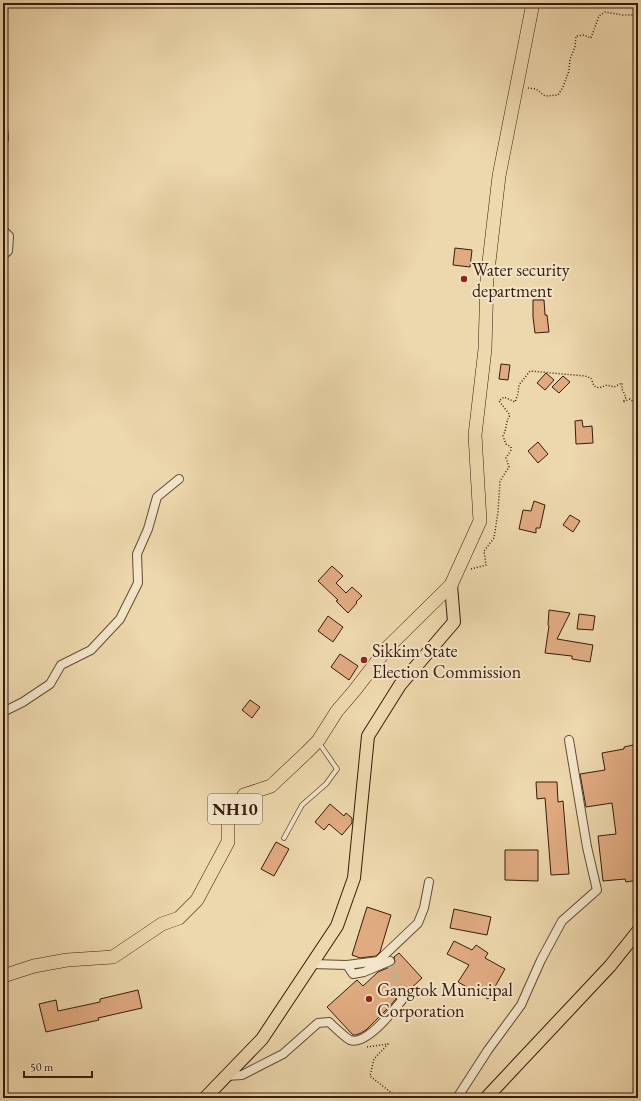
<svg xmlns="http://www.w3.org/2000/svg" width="641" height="1101" font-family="'EB Garamond',serif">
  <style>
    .building { fill: #e1ab82; stroke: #371c0c }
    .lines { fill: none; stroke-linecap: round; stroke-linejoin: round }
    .minor-tunnel { stroke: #c9b28c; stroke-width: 8; stroke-dasharray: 8 4; stroke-linecap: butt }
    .service-casing { stroke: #644b34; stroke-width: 5.5 }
    .minor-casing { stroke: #644b34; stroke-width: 10 }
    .primary-casing { stroke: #371c0c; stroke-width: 14 }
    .trunk-casing { stroke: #371c0c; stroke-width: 14 }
    .path { stroke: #371c0c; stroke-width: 1.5; stroke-dasharray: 1 2; stroke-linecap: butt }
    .service { stroke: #f3e5c9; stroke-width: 4 }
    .minor { stroke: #f3e5c9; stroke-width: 8 }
    .primary { stroke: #edd7ac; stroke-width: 12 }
    .trunk { stroke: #edd7ac; stroke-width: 13 }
    .poi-dot { fill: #8f2418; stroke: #f3e5c9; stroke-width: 1.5 }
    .labels { text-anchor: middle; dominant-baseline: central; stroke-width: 4; stroke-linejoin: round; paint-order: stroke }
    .shield { fill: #f3e5c9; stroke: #6f5845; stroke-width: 1 }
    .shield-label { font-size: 17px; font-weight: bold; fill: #371c0c }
    .poi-label { font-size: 18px; fill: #371c0c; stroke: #f3e5c9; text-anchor: start }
  </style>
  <rect width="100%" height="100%" fill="#edd7ac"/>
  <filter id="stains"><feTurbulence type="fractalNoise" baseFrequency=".005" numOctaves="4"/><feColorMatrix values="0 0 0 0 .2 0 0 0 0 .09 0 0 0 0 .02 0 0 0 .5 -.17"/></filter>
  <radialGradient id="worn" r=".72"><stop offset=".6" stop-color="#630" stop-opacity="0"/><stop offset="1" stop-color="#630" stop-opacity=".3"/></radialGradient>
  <path class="building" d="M455 248 472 250 470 267 453 265Z
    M533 300H544L545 315H547L549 332 535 333 533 317Z
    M501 364 510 365 508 380 499 379Z
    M546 373 554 380 545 390 537 383Z
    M563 376 570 382 559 393 552 387Z
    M582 420 583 427 592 426 593 443 576 444 575 421Z
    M538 442 548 454 538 463 528 451Z
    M534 501 545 505 540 528H536V533L519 529 523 510 531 511Z
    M570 515 580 521 573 532 563 525Z
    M332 566 343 576 336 583 346 593 352 587 362 596 356 602 357 603 348 613 336 601 338 600 318 581Z
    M549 610 570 613 557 639 593 645 590 662 572 659V656L545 653 549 626 548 625Z
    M579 614 595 616 593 630 577 629Z
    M328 616 343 627 333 642 318 631Z
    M340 654 358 666 349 680 331 667Z
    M250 700 260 707 252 718 242 710Z
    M633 745 638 768V854H634L638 880 626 882 625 879 603 881 598 836 616 834 612 803 586 807 580 774 605 770 602 753 624 749V747Z
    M536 782H557L558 802 563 801 569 874 551 875 545 798 537 799Z
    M330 804 344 816 346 813 352 818V823L342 835 329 824 324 830 315 822Z
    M276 842 289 849 274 876 261 869Z
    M505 850H538V881L505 880Z
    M367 907 391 915 380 952 376 956 360 958 352 955Z
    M454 909 491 917 487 935 450 928Z
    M454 941 472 950 476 945 488 953 485 958 505 969 488 999 458 982 469 965 447 954Z
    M399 953 422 978 405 994 402 992 397 993 396 996V999L388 1008 366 1030 361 1033 356 1035H353L327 1007 357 980 363 986 378 972 392 966 395 962 394 957Z
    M138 990 142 1008 98 1018 99 1020 46 1032 39 1004 56 1000 58 1011 100 1002V999Z"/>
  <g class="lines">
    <path class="minor-tunnel" d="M390 961 401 997"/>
    <g class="service-casing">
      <path id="service" d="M284 838 302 805 326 784 337 769 319 743"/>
    </g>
    <g class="minor-casing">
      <path id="minor" d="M3 127 4 138 3 144
        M3 230 9 236 8 251 3 255
        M3 712 23 702 50 684 61 665 91 650 120 619 138 583 137 554 148 529 157 497 179 479
        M312 964 347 965 378 961 418 923 424 908 429 882
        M347 965 353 974 364 972 390 961
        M226 1076 242 1075 283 1054 318 1023 329 1022C333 1026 346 1038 350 1040 366 1046 393 1011 402 1000L401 997
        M457 1098 488 1050 521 1005 541 960 562 921 597 890 587 847 569 740"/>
    </g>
    <g class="primary-casing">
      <path id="primary" d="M205 1098 262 1039 337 926 354 878 368 736 400 685 454 622 451 585
        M486 1098 610 966 638 931"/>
    </g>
    <g class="trunk-casing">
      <path id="trunk" d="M3 976 34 966 67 960 113 957 162 924 179 918 197 900 228 842V820L244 795 271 786 306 753 318 741 337 711 355 690 388 647 451 585 480 521 475 435 485 349 487 279 499 176 533 3"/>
    </g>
    <path class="path" d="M528 88 536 89 545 96 558 95 563 87 569 71 570 59 575 47 576 36 584 35 591 38 599 16 605 12 623 15H638
      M471 569 486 565 484 551 494 538 498 512 500 481 509 467 506 458 511 450V447L506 444 503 436C507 428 505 424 510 415L499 401 504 397 515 402 518 394 519 385 530 371 585 376 591 378 594 386 599 388 607 385 614 387 622 383V389L626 397 623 402 630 399 638 406
      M367 1047 388 1044 374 1059 370 1076 398 1098"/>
    <use href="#service" class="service"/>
    <use href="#minor" class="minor"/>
    <use href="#primary" class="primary"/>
    <use href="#trunk" class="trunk"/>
  </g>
  <g class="poi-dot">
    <circle cx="464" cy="279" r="4"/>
    <circle cx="364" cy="660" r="4"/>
    <circle cx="369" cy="999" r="4"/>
  </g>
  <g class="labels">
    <rect class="shield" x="208" y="794" width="54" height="30" rx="3"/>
    <g class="shield-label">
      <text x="235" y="809">NH10</text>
    </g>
    <g class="poi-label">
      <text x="472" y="269">Water security<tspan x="472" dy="21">department</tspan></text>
      <text x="372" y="650">Sikkim State<tspan x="372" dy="21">Election Commission</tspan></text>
      <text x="377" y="989">Gangtok Municipal<tspan x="377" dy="21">Corporation</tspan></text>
    </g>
  </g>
  <rect width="641" height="1101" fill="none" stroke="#edd7ac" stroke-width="16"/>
  <rect x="4" y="4" width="633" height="1093" fill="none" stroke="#371c0c" stroke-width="2"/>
  <rect x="8" y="8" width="625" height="1085" fill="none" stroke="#371c0c"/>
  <path d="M24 1071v6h68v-6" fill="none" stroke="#371c0c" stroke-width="2"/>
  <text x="30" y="1071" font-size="12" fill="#371c0c" stroke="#f3e5c9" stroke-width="3" paint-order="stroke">50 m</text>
  <rect width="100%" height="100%" filter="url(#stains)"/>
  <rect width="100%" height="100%" fill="url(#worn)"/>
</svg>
